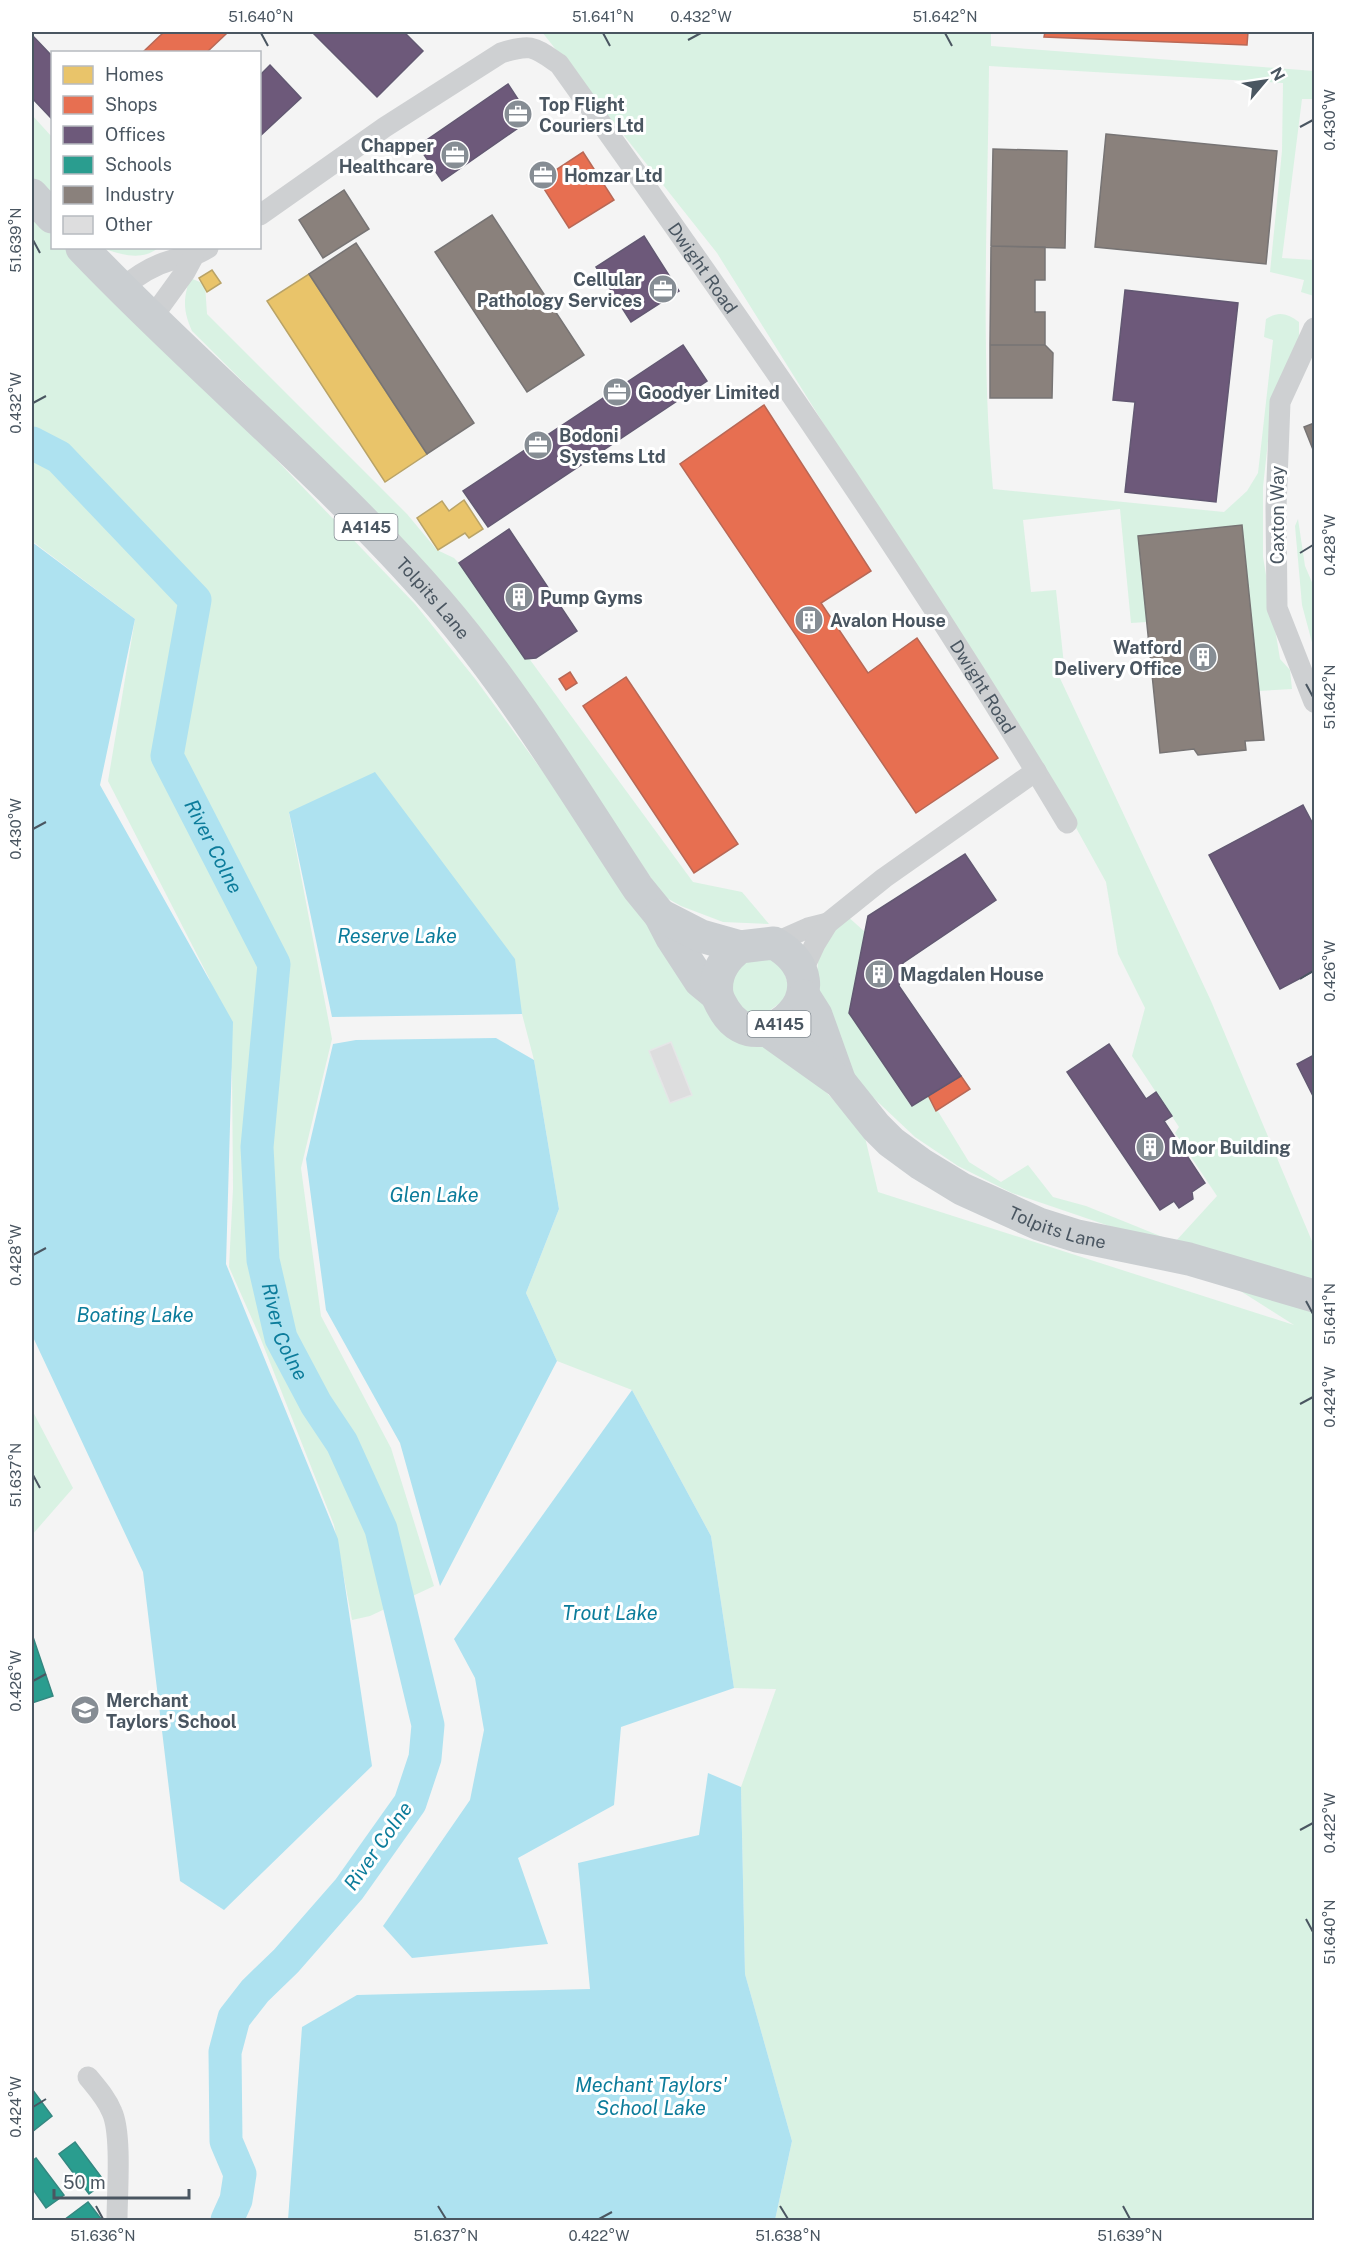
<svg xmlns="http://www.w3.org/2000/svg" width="1346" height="2252" font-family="'Public Sans',sans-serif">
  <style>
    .green { fill: #d9f2e3 }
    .water { fill: #aee2f0 }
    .homes { fill: #e9c46a; stroke: #b9a367; stroke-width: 1.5 }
    .shops { fill: #e76f51; stroke: #b86856; stroke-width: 1.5 }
    .offices { fill: #6d597a; stroke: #625872; stroke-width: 1.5 }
    .schools { fill: #2a9d8f; stroke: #348881; stroke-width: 1.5 }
    .industry { fill: #8a817c; stroke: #777474; stroke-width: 1.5 }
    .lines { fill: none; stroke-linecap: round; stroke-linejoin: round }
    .river { stroke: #aee2f0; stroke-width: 33 }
    .building { fill: #ddddde; stroke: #e5e6e7; stroke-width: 1.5 }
    .street { stroke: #ced0d2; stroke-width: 21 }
    .primary { stroke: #caced1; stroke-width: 33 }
    .ticks { fill: none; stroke: #4a5661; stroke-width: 2 }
    .labels { text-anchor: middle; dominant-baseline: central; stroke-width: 6; stroke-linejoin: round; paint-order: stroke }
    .shield { fill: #fff; stroke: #808990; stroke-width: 1.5 }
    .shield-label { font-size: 16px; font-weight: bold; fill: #4a5661 }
    .poi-label { font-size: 18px; font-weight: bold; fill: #4a5661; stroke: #fff; text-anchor: start }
    .street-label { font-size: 18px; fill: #4a5661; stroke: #fff }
    .water-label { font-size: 20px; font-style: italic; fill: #0c7c9b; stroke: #fff }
    .neatline { fill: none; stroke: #4a5661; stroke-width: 2 }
    .ticks-label { font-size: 15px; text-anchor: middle; fill: #4a5661 }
  </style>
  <rect width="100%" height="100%" fill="#f4f4f4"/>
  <path class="green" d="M542 32H991V46L1314 71V99H1302L1282 258 1314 260V296L1301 292 1304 280 1270 272 1282 151 1283 83 989 66C988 207 980 349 993 489L1224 512 1247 491 1258 473 1273 340 1264 337 1266 319C1278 311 1287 313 1299 322V337L1269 432 1263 487V557L1280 659 1290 670 1292 689 1259 691 1242 525 1138 536 1147 622 1131 623 1120 509 1023 520 1031 592 1056 590 1065 674H1058L1211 1001 1314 1246V2220H775L792 2141 745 1974 741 1787 776 1689 734 1688 711 1536 632 1390 557 1361 526 1293 559 1209 534 1060 522 1014 289 813 332 1039 301 1168 321 1316 391 1448 434 1586 370 1616 352 1620 334 1525 260 1337 229 1267 233 1189 232 1072 209 978 108 781 135 619 32 541V204L52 226V248H73L415 604 476 680 700 987 801 1065 864 1133 878 1192 1294 1325 1171 1247 1012 1193 958 1166 915 1137 862 1087 847 1063 822 1007 817 972 819 953 846 915 865 932 849 1013 911 1106 928 1095 969 1162 1001 1182 1028 1165 1053 1197 1086 1206 1175 1242 1217 1196 1175 1133 1179 1127 1132 1056 1145 1008 1118 954 1106 882 1043 768 913 567 717 253Z
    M32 115 52 137V199L32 178Z
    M103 248H158C142 261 121 255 103 248Z
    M190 278 205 284 207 314 407 514 437 550 454 558 459 563 693 882 742 892 769 924 723 922 681 906 663 896 519 681 396 534 192 331C183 310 183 300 190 278Z
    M1298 519 1305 566 1314 587V650L1302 605 1295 526Z
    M763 955 782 964 791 995 758 1019 732 1003C730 966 728 968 763 955Z
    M32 1410 73 1488 32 1535Z"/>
  <path class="water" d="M32 542 135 619 100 785 233 1022 226 1264 338 1539 372 1766 224 1910 180 1881 143 1572 32 1335Z
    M375 772 515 959 522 1014 332 1017 289 812Z
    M496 1038 534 1060 559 1209 526 1293 557 1361 440 1586 400 1443 326 1310 306 1159 333 1044 356 1040Z
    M632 1390 711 1536 734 1688 621 1727 614 1805 518 1858 548 1944 412 1958 383 1926 470 1800 484 1730 475 1678 454 1639Z
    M708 1773 741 1787 745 1974 792 2141 775 2220H288L302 2027 357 1995 590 1989 578 1863 699 1835Z"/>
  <path class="homes" d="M212 270 221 283 207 292 199 278Z
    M309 274 427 454 385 482 267 301Z
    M464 500 483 529 469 538 465 533 438 550 417 518 442 501 449 511Z"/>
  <path class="shops" d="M164 32H224L226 34 207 52H143Z
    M1045 32H1248L1247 45 1044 37Z
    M583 152 614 200 569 228 539 181Z
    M764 405 871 571 821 603 868 673 917 638 998 758 916 813 680 464Z
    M570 672 577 683 566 690 559 679Z
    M626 677 738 844 694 873 583 706Z
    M961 1076 970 1089 936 1111 928 1095Z"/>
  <path class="offices" d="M312 32H404L423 51 377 97Z
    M32 35 52 56V119L32 98Z
    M270 65 301 98 260 136V75Z
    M508 84 531 119 442 181 418 146Z
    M644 236 679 291 631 322 596 267Z
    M1125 290 1238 303 1216 502 1125 492 1135 402 1113 400Z
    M683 345 707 381 488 527 463 491Z
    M509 529 577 631 536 658 525 659 459 563Z
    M1303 805 1314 826V971L1280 989 1209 855Z
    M965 854 996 900 903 963 899 986 961 1076 912 1106 849 1013 868 916Z
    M1109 1044 1146 1099 1156 1092 1172 1116 1164 1121 1205 1183 1192 1192 1193 1199 1179 1208 1174 1201 1160 1210 1067 1072Z
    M1314 1055V1098L1297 1064Z"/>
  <path class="schools" d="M32 1634 53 1696 32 1703Z
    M32 2089 52 2116 32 2132Z
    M75 2142 105 2182 89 2194 59 2154Z
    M36 2158 64 2195 46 2208 32 2188V2161Z
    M88 2202 102 2220H64Z"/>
  <path class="industry" d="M1106 134 1277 151 1266 264 1095 247Z
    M993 149 1067 151 1065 248 991 246Z
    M344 190 369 229 323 258 299 220Z
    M492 215 584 355 527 392 435 252Z
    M356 243 474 423 427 454 309 274Z
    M991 246 1045 247V280H1035V312H1045V345H990Z
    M990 345H1045L1053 353 1052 398H990Z
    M1314 423V452L1304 427Z
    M1242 525 1264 740 1245 741 1246 750 1198 755 1194 749 1160 753 1138 536Z"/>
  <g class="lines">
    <path class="river" id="s1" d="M32 443 59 457 195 600 167 756 274 964 257 1147 263 1260 281 1338 316 1404 342 1443 381 1529 428 1725 425 1758 410 1803 349 1889 286 1961 255 1991 234 2018 225 2052 226 2141 240 2174 236 2200 227 2220"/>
  </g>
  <path class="building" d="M671 1042 692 1095 670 1103 649 1051Z"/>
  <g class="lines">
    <g class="street">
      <path id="s2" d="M260 215 385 127 501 53C532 43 534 47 559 64 736 312 911 561 1067 823"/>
      <path d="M121 289C135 277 154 265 172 260 189 256 191 258 208 248"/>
      <path d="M151 319 185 272 193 257"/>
      <path d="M1314 328 1280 402 1276 507 1277 608 1314 702"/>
      <path d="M774 943 808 928 828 923"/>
      <path d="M802 972 815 944 828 923 884 878 1036 771"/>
      <path d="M88 2077C97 2088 107 2099 112 2112 122 2134 117 2195 117 2220"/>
    </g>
    <g class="primary">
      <path d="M32 195 52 217"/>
      <path id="s3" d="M82 248C197 369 328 475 438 602 514 690 574 791 638 888L660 915 672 938 700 981 717 995"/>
      <path d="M660 915 701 936 740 947 774 943C850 987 760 1068 725 1011 722 1006 718 1000 717 994 714 973 725 958 740 947"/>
      <path d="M804 996 816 1015 840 1082"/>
      <path id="s4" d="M767 1030 840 1082 876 1127 891 1142 921 1164 962 1189 1039 1224 1077 1236 1189 1259 1314 1296"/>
    </g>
  </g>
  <path class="ticks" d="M261 33 268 46M603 33 610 46M945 33 952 46M688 40 701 33M1300 127 1313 120M33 240 40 253M33 403 46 396M1300 553 1313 545M1306 684 1313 697M33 829 46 822M1300 979 1313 971M33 1255 46 1248M1306 1301 1313 1314M1300 1404 1313 1397M33 1475 40 1488M33 1681 46 1674M1300 1830 1313 1823M1306 1919 1313 1932M33 2107 46 2099M96 2206 103 2219M438 2206 446 2219M780 2206 788 2219M1123 2206 1130 2219M599 2219 612 2212"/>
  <defs>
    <g id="office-disc" transform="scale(1.5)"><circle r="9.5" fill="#868d94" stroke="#fff"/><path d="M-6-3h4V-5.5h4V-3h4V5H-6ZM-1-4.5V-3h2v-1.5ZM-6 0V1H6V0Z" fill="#fff"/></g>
    <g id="building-disc" transform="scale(1.5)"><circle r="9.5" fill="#868d94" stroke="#fff"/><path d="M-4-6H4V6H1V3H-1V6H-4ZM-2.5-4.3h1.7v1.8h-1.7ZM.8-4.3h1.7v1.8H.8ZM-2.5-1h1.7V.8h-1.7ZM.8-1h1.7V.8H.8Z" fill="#fff"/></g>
    <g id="school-disc" transform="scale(1.5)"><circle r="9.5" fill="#868d94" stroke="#fff"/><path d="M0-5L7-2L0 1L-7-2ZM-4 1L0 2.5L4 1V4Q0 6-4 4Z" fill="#fff"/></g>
  </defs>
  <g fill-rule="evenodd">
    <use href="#office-disc" x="518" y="114"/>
    <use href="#office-disc" x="455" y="155"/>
    <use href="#office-disc" x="543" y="175"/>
    <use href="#office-disc" x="663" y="289"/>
    <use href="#office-disc" x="617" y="392"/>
    <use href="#office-disc" x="538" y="445"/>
    <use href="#building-disc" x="519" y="597"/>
    <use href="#building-disc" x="809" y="620"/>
    <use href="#building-disc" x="1203" y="657"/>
    <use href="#building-disc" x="879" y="974"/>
    <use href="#building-disc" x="1150" y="1147"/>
    <use href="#school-disc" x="85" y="1710"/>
  </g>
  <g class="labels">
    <g class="shield">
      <rect x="334.5" y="514" width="63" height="26" rx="4.5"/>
      <rect x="747.5" y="1011" width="63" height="26" rx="4.5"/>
    </g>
    <g class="shield-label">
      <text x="366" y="527">A4145</text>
      <text x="779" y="1024">A4145</text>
    </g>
    <g class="poi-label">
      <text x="539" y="104">Top Flight<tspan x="539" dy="21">Couriers Ltd</tspan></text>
      <text x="434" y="145" text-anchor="end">Chapper<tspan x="434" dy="21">Healthcare</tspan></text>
      <text x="564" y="175">Homzar Ltd</text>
      <text x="642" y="279" text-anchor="end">Cellular<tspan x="642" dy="21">Pathology Services</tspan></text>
      <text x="638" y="392">Goodyer Limited</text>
      <text x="559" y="435">Bodoni<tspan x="559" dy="21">Systems Ltd</tspan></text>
      <text x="540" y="597">Pump Gyms</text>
      <text x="830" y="620">Avalon House</text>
      <text x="1182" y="647" text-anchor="end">Watford<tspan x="1182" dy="21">Delivery Office</tspan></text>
      <text x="900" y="974">Magdalen House</text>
      <text x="1171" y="1147">Moor Building</text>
      <text x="106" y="1700">Merchant<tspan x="106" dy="21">Taylors' School</tspan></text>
    </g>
    <g class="street-label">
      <text stroke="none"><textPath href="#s2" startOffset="603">Dwight Road</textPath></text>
      <text transform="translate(1277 515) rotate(-90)">Caxton Way</text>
      <text stroke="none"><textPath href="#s3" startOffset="496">Tolpits Lane</textPath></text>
      <text stroke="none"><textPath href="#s2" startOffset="1107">Dwight Road</textPath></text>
      <text stroke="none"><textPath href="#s4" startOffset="357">Tolpits Lane</textPath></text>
    </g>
    <g class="water-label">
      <text stroke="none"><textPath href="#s1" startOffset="488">River Colne</textPath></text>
      <text x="397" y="936">Reserve Lake</text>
      <text x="434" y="1195">Glen Lake</text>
      <text x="135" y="1315">Boating Lake</text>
      <text stroke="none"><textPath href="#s1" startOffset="992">River Colne</textPath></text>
      <text x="610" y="1613">Trout Lake</text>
      <text transform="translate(378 1846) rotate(-55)">River Colne</text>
      <text x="651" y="2085">Mechant Taylors'<tspan x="651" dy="23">School Lake</tspan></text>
    </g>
  </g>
  <rect width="1346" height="2252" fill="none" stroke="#ffffff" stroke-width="66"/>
  <rect x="51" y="51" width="210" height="198" fill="#ffffff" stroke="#b7bbc0" stroke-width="1.5"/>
  <rect x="63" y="66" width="30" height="18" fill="#e9c46a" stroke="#b7bbc0" stroke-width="1.5"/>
  <text x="105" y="81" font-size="18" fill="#4a5661">Homes</text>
  <rect x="63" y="96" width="30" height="18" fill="#e76f51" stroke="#b7bbc0" stroke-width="1.5"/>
  <text x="105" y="111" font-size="18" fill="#4a5661">Shops</text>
  <rect x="63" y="126" width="30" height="18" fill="#6d597a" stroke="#b7bbc0" stroke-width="1.5"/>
  <text x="105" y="141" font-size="18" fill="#4a5661">Offices</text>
  <rect x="63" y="156" width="30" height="18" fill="#2a9d8f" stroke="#b7bbc0" stroke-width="1.5"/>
  <text x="105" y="171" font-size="18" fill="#4a5661">Schools</text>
  <rect x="63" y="186" width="30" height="18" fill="#8a817c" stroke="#b7bbc0" stroke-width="1.5"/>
  <text x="105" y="201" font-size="18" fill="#4a5661">Industry</text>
  <rect x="63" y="216" width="30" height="18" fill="#ddddde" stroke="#b7bbc0" stroke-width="1.5"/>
  <text x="105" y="231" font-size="18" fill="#4a5661">Other</text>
  <g transform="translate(1265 81) rotate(61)" stroke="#ffffff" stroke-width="4.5" paint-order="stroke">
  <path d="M0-4.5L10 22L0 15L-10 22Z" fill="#4a5661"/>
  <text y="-9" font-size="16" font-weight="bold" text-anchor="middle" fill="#4a5661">N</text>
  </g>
  <path d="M54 2189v9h135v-9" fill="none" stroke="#4a5661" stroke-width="3"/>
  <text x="63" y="2189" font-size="18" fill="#4a5661" stroke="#ffffff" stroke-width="4.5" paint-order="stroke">50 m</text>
  <rect x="33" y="33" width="1280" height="2186" class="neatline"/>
  <g class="ticks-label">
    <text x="261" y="22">51.640°N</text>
    <text x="603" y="22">51.641°N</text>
    <text x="701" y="22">0.432°W</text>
    <text x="945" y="22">51.642°N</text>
    <text transform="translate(1330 120) rotate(-90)" y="5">0.430°W</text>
    <text transform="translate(16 240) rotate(-90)" y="5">51.639°N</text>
    <text transform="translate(16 403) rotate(-90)" y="5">0.432°W</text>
    <text transform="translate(1330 545) rotate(-90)" y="5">0.428°W</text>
    <text transform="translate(1330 697) rotate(-90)" y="5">51.642°N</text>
    <text transform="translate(16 829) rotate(-90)" y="5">0.430°W</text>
    <text transform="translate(1330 971) rotate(-90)" y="5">0.426°W</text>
    <text transform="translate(16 1255) rotate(-90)" y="5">0.428°W</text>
    <text transform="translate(1330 1314) rotate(-90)" y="5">51.641°N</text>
    <text transform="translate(1330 1397) rotate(-90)" y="5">0.424°W</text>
    <text transform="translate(16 1475) rotate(-90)" y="5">51.637°N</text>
    <text transform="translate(16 1681) rotate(-90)" y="5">0.426°W</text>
    <text transform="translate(1330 1823) rotate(-90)" y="5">0.422°W</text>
    <text transform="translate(1330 1932) rotate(-90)" y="5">51.640°N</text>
    <text transform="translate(16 2107) rotate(-90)" y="5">0.424°W</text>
    <text x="103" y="2241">51.636°N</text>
    <text x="446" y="2241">51.637°N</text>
    <text x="599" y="2241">0.422°W</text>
    <text x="788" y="2241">51.638°N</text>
    <text x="1130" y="2241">51.639°N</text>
  </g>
</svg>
